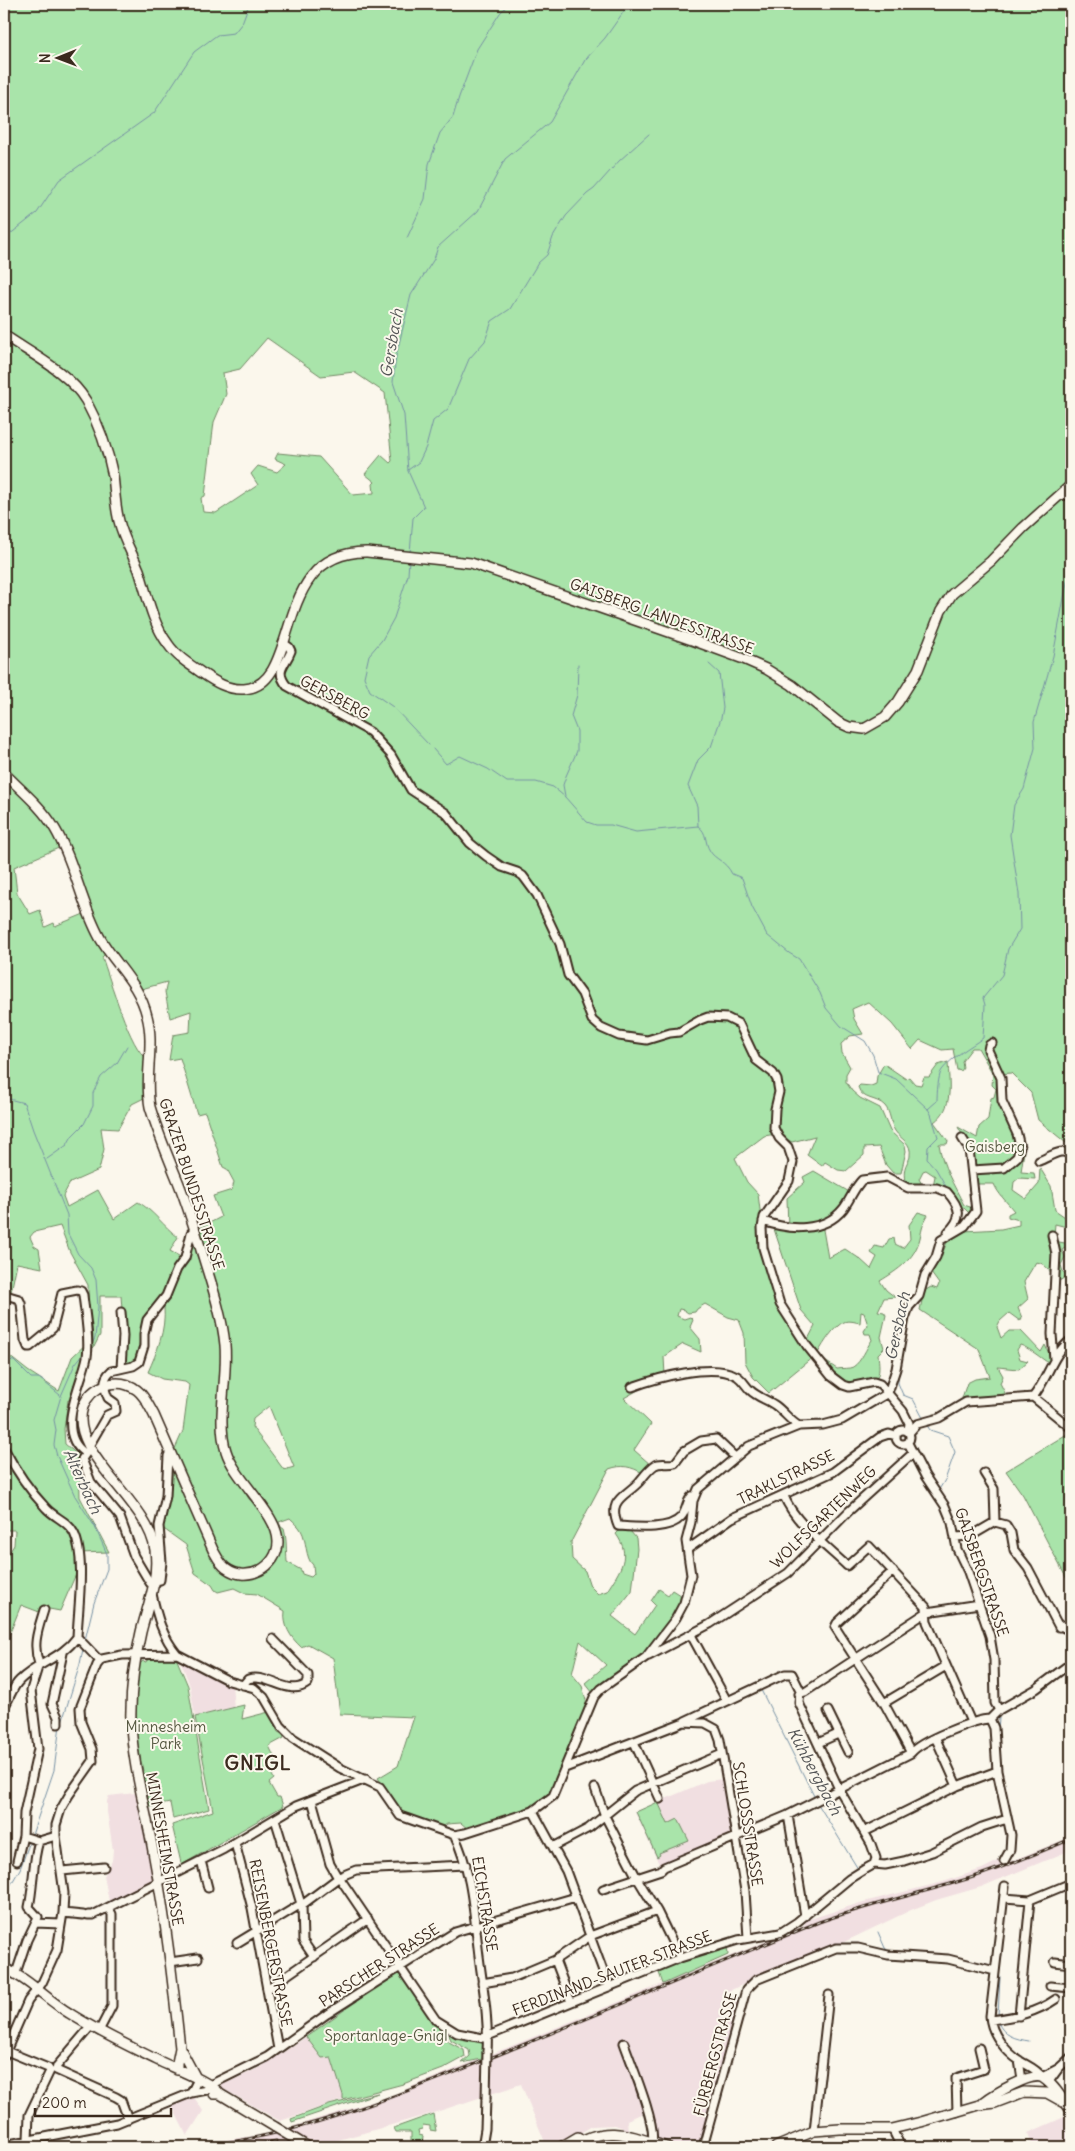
<svg xmlns="http://www.w3.org/2000/svg" width="1075" height="2151" font-family="Delius,sans-serif">
  <style>
    .built { fill: #f1dfe1 }
    .green { fill: #a9e4aa; stroke: #728764; fill-rule: evenodd }
    .lines { fill: none; stroke-linecap: round; stroke-linejoin: round }
    .stream { stroke: #7791a4; stroke-width: 1 }
    .minor-casing { stroke: #3b2a1e; stroke-width: 11 }
    .major-casing { stroke: #3b2a1e; stroke-width: 12 }
    .minor { stroke: #fbf7ec; stroke-width: 7 }
    .major { stroke: #fbf7ec; stroke-width: 9 }
    .rail-casing { stroke: #3b2a1e; stroke-width: 3 }
    .rail { stroke: #fbf7ec; stroke-width: 1; stroke-dasharray: 4; stroke-linecap: butt }
    .minor-bridge-casing { stroke: #3b2a1e; stroke-width: 11; stroke-linecap: butt }
    .major-bridge-casing { stroke: #3b2a1e; stroke-width: 12; stroke-linecap: butt }
    .minor-bridge { stroke: #fbf7ec; stroke-width: 7 }
    .major-bridge { stroke: #fbf7ec; stroke-width: 9 }
    .labels { text-anchor: middle; dominant-baseline: central; stroke-width: 4; stroke-linejoin: round; paint-order: stroke }
    .street-label { font-size: 15px; fill: #3b2a1e; stroke: #fbf7ec }
    .park-label { font-size: 15px; fill: #565841; stroke: #fbf7ec }
    .water-label { font-size: 16px; font-style: italic; fill: #545556; stroke: #fbf7ec }
    .district-label { font-size: 20px; font-weight: bold; letter-spacing: 1px; fill: #3b2a1e; stroke: #fbf7ec }
  </style>
  <rect width="100%" height="100%" fill="#fbf7ec"/>
  <filter id="ink" filterUnits="userSpaceOnUse"><feTurbulence type="fractalNoise" baseFrequency=".02" numOctaves="2"/><feDisplacementMap in="SourceGraphic" scale="10" xChannelSelector="R" yChannelSelector="G"/><feConvolveMatrix kernelMatrix="1 2 1 2 8 2 1 2 1" color-interpolation-filters="sRGB"/></filter>
  <g filter="url(#ink)">
    <path class="built" d="M181 1662 194 1665 232 1684 234 1708 195 1717 190 1686Z
      M723 1779 733 1831 731 1836 660 1866 635 1812 707 1781Z
      M135 1793 138 1794 155 1881 114 1903 109 1901 104 1876 112 1861 113 1850 107 1812V1801L109 1796Z
      M1071 1837V1850L981 1887 936 1900 911 1910 842 1943 793 1962 722 1994 740 1998 701 2147H679L656 2139 648 2111 627 2120 628 2130 615 2125 592 2126 557 2147H547L521 2084 430 2114 314 2147H161L197 2144 268 2134 382 2099 801 1927 805 1924 804 1921 860 1903 943 1882 982 1869 1000 1860 1003 1864Z
      M306 2037 322 2058 331 2057 344 2095 343 2100 280 2121 222 2088V2085L261 2067Z
      M194 2097 203 2111 187 2136 172 2106Z
      M1069 2115 1071 2118V2147H1033L1028 2133Z"/>
    <path class="green" d="M4 4H1071V1147L1038 1120 1031 1093 1011 1073 999 1074V1101L1016 1137V1151L1001 1167H972L968 1146 958 1127 977 1138 979 1127 988 1119 991 1098 994 1097 996 1089 992 1085 993 1074 978 1048H972L962 1061 963 1068 961 1071 957 1070 953 1049 942 1050 920 1040 912 1049 892 1024 868 1002 852 1009 854 1019 863 1034 850 1036 841 1044 842 1053 850 1067 846 1074V1082L852 1091 860 1098 880 1108 890 1131 905 1145 906 1151 901 1173H893L886 1165 879 1147 864 1148V1155L846 1171 838 1170 825 1162 822 1166 807 1155 815 1136 792 1142 776 1134 764 1136 735 1158 747 1182 758 1194 761 1218V1244L776 1300 805 1345 815 1326 801 1310 773 1226 788 1228 787 1198 805 1182 803 1177 814 1171 851 1193 837 1214 822 1224 828 1258 845 1249 860 1259 871 1269 877 1257 871 1253 875 1246 884 1248 889 1239 894 1238 895 1244 903 1248 910 1239 909 1225 918 1212 928 1215C923 1223 922 1229 920 1238 915 1259 898 1270 880 1281L886 1290 895 1297 884 1298 878 1311 884 1312 886 1315 881 1337 884 1348 878 1354C880 1372 881 1383 861 1387 854 1389 848 1389 841 1385 830 1378 821 1368 813 1357L769 1393 753 1377 745 1362 744 1333 739 1320 728 1317 705 1304 697 1309 695 1312 688 1313 684 1310 679 1309 677 1316 684 1319 690 1317 693 1320 690 1327 700 1339 701 1352 683 1344 664 1357 665 1375 624 1398 651 1424 634 1450 651 1465 643 1473C631 1467 623 1464 609 1469L571 1542 572 1559 585 1571 590 1586 598 1594 607 1591C620 1570 632 1556 616 1534L619 1531H630L636 1538 637 1549 632 1591 612 1616 635 1634 655 1605 651 1601 659 1589 668 1595 672 1590 683 1597C672 1641 626 1667 593 1693L585 1683 606 1665 580 1641 572 1674 582 1686 587 1704 554 1791C533 1815 498 1820 468 1829L461 1823 447 1824 442 1827 404 1815 378 1778 398 1766 414 1717 340 1714 333 1658 308 1644 301 1647C290 1637 283 1625 285 1611L257 1594 244 1593 234 1588 218 1592 215 1590 212 1585 195 1573 186 1545 161 1527 169 1458C179 1478 188 1499 197 1520 203 1536 209 1554 220 1567 239 1590 281 1573 282 1544 283 1516 237 1476 227 1446 221 1425 227 1403 228 1382 229 1371 229 1359 228 1348 226 1312 208 1266 198 1231L200 1228 221 1217 213 1196 232 1190 234 1182 227 1169 223 1167 205 1112 197 1114 180 1058 169 1060 173 1035 190 1032 191 1011 170 1018 165 992 167 982 134 991 121 971 105 954 102 957C109 976 131 1052 147 1058L144 1098 132 1104 118 1129 101 1128 104 1149 99 1170 70 1183 63 1196 67 1207 98 1190 114 1219 138 1202C154 1211 163 1226 178 1237L170 1251 186 1260 192 1234 197 1256 206 1275 221 1336 223 1380 220 1440 228 1463 249 1499 258 1506 270 1522 275 1537 274 1551 271 1557 261 1567 254 1570 243 1571 235 1570 221 1558 173 1453 183 1431 189 1385 185 1382 162 1379 148 1372C157 1352 166 1330 164 1307L151 1311 146 1319 137 1352 139 1356 133 1364 123 1366 124 1336 121 1296H100V1335L94 1347 87 1354 72 1401 68 1400 64 1429 65 1444 79 1456 80 1497 109 1552 79 1553V1567L60 1611 44 1608 42 1613 21 1605 4 1648V1561L14 1545 15 1530H4V1352L28 1371 59 1391 72 1357 89 1341 88 1285 70 1252 60 1226 34 1232 30 1237 34 1246 39 1249 42 1268 17 1263 11 1292 4 1295ZM267 338 321 376 354 372 385 393 392 461 390 463 381 455 365 474 375 482 373 484 374 493 353 495 319 457 278 453 275 459 286 464 277 472 258 466 251 474 258 485 216 513 203 512 201 498 205 496 214 422 226 394 223 373 240 369ZM61 847 84 914 55 926 54 923 45 927 40 910 30 914 17 893 14 867ZM861 1312 864 1313 868 1325 864 1331 865 1334H870L872 1340C866 1348 862 1361 853 1367 849 1369 842 1368 837 1369L819 1357 818 1353C824 1343 834 1326 844 1322 849 1320 855 1322 860 1323ZM269 1406 294 1467 284 1470 252 1427 253 1419ZM290 1518C294 1522 299 1526 301 1530 307 1540 305 1558 313 1565L314 1574 311 1577 302 1574 301 1570 287 1562C286 1550 287 1540 284 1529L281 1527 279 1522Z
      M948 1062C949 1084 954 1108 934 1122L948 1141 947 1144H939C942 1166 954 1185 964 1205L973 1208 974 1212 969 1213 964 1208H959L954 1197 933 1186 935 1176 926 1170 923 1171 919 1179 923 1186H906C904 1178 903 1170 907 1163 908 1160 910 1159 910 1156 912 1142 901 1140 895 1131 890 1123 891 1113 885 1106 877 1097 862 1101 858 1087L860 1085 871 1086 876 1084 877 1076 884 1064 906 1079 909 1077 915 1084 921 1085 924 1077H929L938 1065Z
      M1024 1151 1021 1172 1034 1173 1035 1179 1019 1178 1014 1182 1013 1190 1026 1199 1039 1184 1040 1168 1051 1186 1055 1210 1071 1221V1228L1055 1224 1054 1235 1059 1242 1071 1244 1062 1250 1065 1257 1061 1265 1063 1272 1071 1278V1285L1064 1278 1059 1281C1050 1275 1048 1263 1036 1262L1024 1282 1028 1299 1018 1308 1022 1318 1020 1321 1009 1313 1000 1321 997 1327 1001 1338 1009 1331H1021L1041 1352 1045 1345 1052 1360 1050 1364C1042 1359 1028 1347 1020 1345L1017 1350 1020 1359 1028 1361 1019 1369 998 1367 1003 1376 1000 1383 1006 1395 962 1398 967 1383 975 1379 990 1377 979 1349 920 1310 924 1291 931 1287 937 1289 939 1284 931 1273 939 1262 947 1242 964 1231 1001 1229 1019 1225V1220L1008 1217V1214L1014 1211C1007 1202 998 1194 994 1184H976L975 1171 1000 1172Z
      M1067 1434H1071V1587L1023 1495 1006 1471Z
      M167 1657 177 1660 188 1686 209 1809 173 1819 170 1803 150 1807 136 1735V1689L138 1665 143 1661 146 1662 147 1660Z
      M244 1705 242 1719 269 1712 278 1732 283 1734 284 1738 269 1746 280 1769 272 1775 274 1779 269 1783 277 1797H280L283 1806 185 1863 187 1866 182 1867 172 1825 213 1811 195 1717Z
      M658 1802 668 1824 678 1819 689 1841 659 1853 660 1855 657 1857 636 1812Z
      M727 1946 728 1955 663 1984 658 1970Z
      M398 1972 402 1973 437 2024 443 2029 447 2041 464 2050 465 2057 443 2069 403 2084 343 2100V2095L331 2057 322 2058 306 2037Z
      M448 2033 483 2042 482 2059 462 2063 470 2056 469 2050 451 2040Z
      M378 2093 292 2122 291 2119 329 2105Z
      M433 2114 436 2131 430 2130V2126L423 2125 422 2129 418 2130 419 2135 423 2136 422 2145H411V2132H396L394 2128Z"/>
    <g class="lines">
      <path class="stream" d="M407 238 425 199 429 164 440 133 453 117 459 97 477 49 500 13 509 4
        M4 239 37 213 59 180 154 113 194 52 217 35 234 33 242 23 249 4
        M408 470 419 462 426 447 433 421 448 409 469 359 485 341 492 321 510 309 538 263 547 255 553 237 566 216 587 194 594 189 619 161 649 134
        M410 553 413 518 424 507 408 471 404 415 393 382 396 356 411 295 434 259 438 247 478 211 505 159 550 122 585 60 605 38 629 4
        M409 560 408 575 394 618 382 640 369 655 364 677 370 691 393 707 429 745
        M433 749 446 764 460 756 488 769 507 782H536L553 787 565 797 587 822 596 825H611L636 832 698 826C708 833 704 842 710 851 714 859 726 861 732 874L742 878 752 907 767 935 789 953 799 959 820 993 826 1008 841 1026 865 1041 873 1055 878 1072 896 1079 928 1109 931 1114 938 1137 928 1147 927 1159 936 1169 948 1190
        M565 796 563 785 566 776 577 751V731L571 716 577 695 578 664
        M698 826 697 806 688 786 698 760 711 747 721 718 723 708 719 673 709 664
        M4 1094 9 1099 24 1103 33 1130 67 1215 68 1234 78 1254 91 1268 96 1280 98 1307 95 1338 92 1344
        M928 1109 937 1101C937 1094 938 1075 942 1070 952 1057 970 1047 983 1038L985 1005 983 998 1002 975 1008 949 1020 929 1019 894 1010 835 1014 805 1024 789 1035 748 1034 722 1053 656 1067 582 1071 574
        M47 1159 67 1145 72 1136 84 1124 93 1106V1093L101 1077 117 1063 127 1046
        M940 1237 946 1231
        M915 1296 921 1276
        M907 1323 913 1308
        M84 1353 75 1364 61 1396 54 1420 56 1430 54 1445 57 1456 75 1496 95 1527 107 1554V1569L94 1603 85 1640
        M4 1359 14 1361 31 1378H39L60 1395
        M898 1373V1383L903 1395 913 1399 923 1418
        M926 1424 930 1430 948 1436 955 1452 945 1480 938 1491
        M935 1496 944 1512
        M990 1657 991 1670
        M760 1688 815 1798
        M62 1722 80 1664 83 1649
        M998 1730 999 1718
        M818 1804 858 1869
        M32 1835 54 1770 60 1725
        M4 1896 20 1869 30 1841
        M878 1932 885 1948 890 1952
        M911 1953 939 1955
        M998 2016 1000 1977
        M998 2022C1003 2036 1016 2039 1029 2041"/>
      <g class="minor-casing">
        <path id="minor" d="M1061 495 1071 496
          M283 643 289 647 291 651C286 665 274 670 287 686L370 732 391 755 411 790 446 813 470 843 486 856 502 867 517 872 523 876 537 895 560 944 568 975 582 994 592 1020 601 1028 619 1036 647 1040 670 1033 679 1032 700 1020 708 1017 727 1018 739 1024 756 1060 773 1073 777 1080 779 1092 775 1109 774 1128 779 1138 788 1147 793 1162 789 1181 764 1217 762 1228 763 1248 780 1304 807 1346 831 1376 843 1385 849 1387 874 1382 880 1384 903 1411 909 1423 908 1431
          M1039 1161C1050 1157 1063 1146 1071 1156
          M972 1170 1004 1168 1017 1157 1020 1147 1017 1134 1002 1101 1001 1078 988 1050 989 1045 992 1043
          M763 1221C788 1230 824 1233 843 1209 850 1200 854 1188 862 1180L887 1177 908 1188H937L947 1192C961 1208 963 1218 948 1232
          M1052 1235 1056 1254 1052 1334 1054 1359
          M4 1300 9 1296 19 1299 21 1303 25 1340 28 1347H30L53 1328 62 1293 77 1290 81 1291 83 1295C85 1314 90 1338 87 1357 82 1384 54 1433 85 1453
          M121 1368 123 1336 121 1312
          M632 1387C657 1378 712 1362 737 1376 743 1380 745 1385 750 1390 757 1397 768 1400 776 1406 785 1413 790 1421 799 1426
          M888 1393 896 1369 905 1318 909 1307 919 1296 925 1275 936 1257 941 1240 965 1226 976 1211 969 1149 962 1138
          M1033 1397 1071 1428
          M896 1437a7 7 0 1 1 14 0a7 7 0 1 1-14 0Z
          M910 1432 917 1424 939 1418 966 1402 1033 1397C1048 1379 1052 1354 1071 1340
          M908 1443 925 1476 945 1506 952 1523 957 1549 968 1572 990 1636 994 1660 995 1703 999 1710
          M89 1446 107 1415 116 1411 115 1403 108 1398C104 1388 102 1379 111 1371L133 1366 139 1362 144 1346V1334L147 1320 166 1296 177 1269 185 1258 191 1233 195 1229
          M4 1448C15 1469 30 1491 46 1508 55 1518 68 1521 74 1533 86 1557 78 1609 77 1637L100 1661
          M87 1452 82 1459 91 1482 120 1517 134 1556 150 1583 155 1584
          M984 1473 994 1489 995 1522
          M692 1496C686 1501 687 1511 681 1517 669 1531 634 1527 618 1526 607 1499 625 1497 639 1482 644 1476 649 1469 655 1465 661 1462 668 1465 675 1463L684 1451 701 1441 716 1439 735 1457
          M784 1496C794 1522 827 1547 847 1566L869 1546 926 1607 927 1622 971 1722
          M955 1537 971 1536 995 1522 1006 1525 1011 1533 1014 1550 1028 1568 1059 1627 1063 1625 1064 1628
          M688 1549 732 1518 833 1472 880 1437 889 1434 896 1436
          M893 1571 837 1623 835 1627 884 1703 911 1753
          M155 1581 160 1580 162 1562 159 1526 166 1496 168 1456 170 1452
          M152 1594C157 1616 162 1636 177 1654
          M691 1635 727 1701
          M649 1656 710 1624 788 1573 849 1511 913 1453
          M39 1664C32 1644 38 1630 44 1610
          M243 1685 248 1679C269 1673 289 1698 308 1683V1675L273 1639
          M799 1694 805 1692 927 1612 979 1604
          M884 1703 946 1666
          M4 1707C10 1699 12 1687 20 1680 39 1662 62 1658 77 1637
          M828 1711 848 1752
          M990 1719 994 1728 997 1771 1011 1835 1010 1850 1004 1861
          M990 1719 999 1710 1036 1689 1071 1663
          M685 1721 785 1674H792L800 1690 799 1703 839 1789 871 1844 876 1858 874 1864
          M58 1724V1717L52 1704 63 1653
          M936 1739 957 1786
          M634 1742 660 1799
          M818 1743 838 1734
          M565 1768 684 1722 705 1723 716 1729 720 1740 745 1891 748 1938
          M595 1788 605 1816 637 1878 657 1911 680 1958
          M312 1800 330 1864 338 1878 302 1905 303 1941 314 1957
          M533 1811 566 1871 609 1987
          M788 1815 805 1916
          M864 1832 957 1786 997 1771
          M454 1835C472 1871 474 1916 479 1956 483 1988 489 2019 487 2052
          M23 1836 39 1841 56 1836
          M235 1843 252 1908 278 2049
          M553 1847 589 1828 635 1791 722 1754
          M17 1861 23 1836 24 1813 38 1749 31 1690 39 1664
          M201 1861 208 1888
          M466 1865 356 1870 339 1877 436 2020 457 2033 483 2038 680 1958 738 1940 780 1933 797 1922 849 1879 865 1869 874 1864 885 1865 904 1861 932 1852 982 1827 1007 1819
          M62 1871 104 1867
          M1005 1886 990 2016C991 2034 1006 2052 1020 2061 1028 2066 1037 2069 1042 2077L1059 2068
          M603 1889 661 1870 664 1867 788 1815 911 1753C920 1741 975 1719 990 1719
          M1004 1898 1030 1900 1071 1883
          M63 1913 83 1915
          M88 1915H93L224 1849 296 1806 366 1779
          M35 1923 61 1924
          M237 1943 301 1904 275 1819
          M555 1960 571 2002
          M170 1962 198 1958
          M1055 1962 1071 1964
          M16 1973 27 1940 38 1917 29 1907C34 1885 32 1863 39 1841
          M482 1983 512 1978 555 1960 590 1936 657 1911
          M1050 1986 1071 1988
          M267 1989 368 1919
          M1019 2016 1030 1900
          M991 2020C1015 2017 1036 2013 1056 1999
          M91 2026 57 2066 56 2070 116 2097 121 2100 128 2119
          M99 2031 112 2006V1914L108 1908
          M624 2043C631 2063 657 2125 652 2142
          M4 2050 48 2068 50 2071 29 2115 28 2139
          M4 2056 28 2001 42 1983 57 1950 63 1913 64 1893 56 1836V1825L61 1809 69 1795 93 1761 92 1749 81 1722 80 1708 97 1665 102 1659 122 1655 177 1654 229 1681 254 1688 264 1697 281 1726 293 1738 340 1768 380 1787 400 1816 454 1835 465 1833 533 1811 553 1796 594 1697 601 1689 646 1657 676 1618 684 1603 691 1575 686 1541 691 1522 693 1501 698 1489 749 1446 799 1426 823 1425 842 1420 888 1393
          M1019 2060 1022 2080
          M1048 2083 1059 2068 1071 2057
          M211 2087 212 2084 267 2057 327 2014 455 1932 576 1897
          M191 2093 196 2083
          M957 2112 956 2078 984 2069 979 2048
          M892 2129 901 2147
          M814 2131 829 1995
          M4 2145 117 2123 191 2093 207 2090
          M482 2147 485 2129 486 2099
          M703 2147 746 1990 756 1980 836 1948H858L888 1955 948 1959 995 1971"/>
      </g>
      <g class="major-casing">
        <path id="major" d="M4 335C31 354 69 372 86 401 98 423 108 451 113 476 115 491 115 506 119 521 123 538 132 553 139 570 147 594 152 623 168 644 176 656 190 665 202 673 215 682 228 690 244 689 304 685 269 551 367 552L471 563 692 640 741 658 766 669 792 685 838 722 849 727 864 729 885 717 898 702 918 670 941 611 952 594 991 561 1023 528 1071 485
          M4 773C22 791 42 807 55 829 75 863 81 904 100 938 116 966 139 983 147 1016 155 1046 144 1076 150 1107 157 1130 166 1152 175 1174 186 1200 194 1227 202 1253 211 1283 222 1314 225 1345 228 1378 216 1421 226 1451 235 1480 278 1514 278 1542 278 1567 247 1584 226 1568 220 1564 217 1557 213 1550L154 1415C149 1406 145 1396 137 1390 118 1376 91 1385 83 1407 67 1453 149 1501 155 1550 159 1579 148 1604 141 1632 134 1662 130 1694 131 1724 133 1769 147 1813 154 1857 166 1920 173 1984 180 2048L177 2063V2070
          M4 1968C29 1979 46 1999 69 2013 97 2031 127 2045 157 2060 173 2068 210 2081 220 2094
          M180 2048 195 2076
          M214 2094H220L275 2127
          M984 2102C993 2095 1032 2071 1043 2078 1055 2085 1062 2100 1071 2110
          M561 2147 578 2137
          M572 2147C604 2123 632 2136 667 2147
          M776 2147 814 2131 840 2129H892L921 2122 979 2105 995 2103 1024 2092 1047 2093 1065 2103"/>
      </g>
      <use href="#minor" class="minor"/>
      <use href="#major" class="major"/>
      <g class="rail-casing">
        <path id="rail" d="M193 2147C297 2137 394 2097 490 2058 600 2014 709 1967 819 1922 867 1905 918 1894 967 1879 1003 1868 1037 1853 1071 1839
          M249 2147 276 2141"/>
      </g>
      <use href="#rail" class="rail"/>
      <g class="minor-bridge-casing">
        <path id="minor-bridge" d="M486 2099 487 2052"/>
      </g>
      <g class="major-bridge-casing">
        <path id="major-bridge" d="M275 2127 308 2147"/>
      </g>
      <use href="#minor-bridge" class="minor-bridge"/>
      <use href="#major-bridge" class="major-bridge"/>
    </g>
  </g>
  <g class="labels">
    <g class="street-label">
      <text transform="translate(662 616) rotate(20)">GAISBERG LANDESSTRASSE</text>
      <text transform="translate(335 697) rotate(28)">GERSBERG</text>
      <text transform="translate(192 1184) rotate(72)">GRAZER BUNDESSTRASSE</text>
      <text transform="translate(786 1477) rotate(-26)">TRAKLSTRASSE</text>
      <text transform="translate(823 1517) rotate(-44)">WOLFSGARTENWEG</text>
      <text transform="translate(982 1572) rotate(71)">GAISBERGSTRASSE</text>
      <text transform="translate(748 1824) rotate(81)">SCHLOSSSTRASSE</text>
      <text transform="translate(165 1849) rotate(80)">MINNESHEIMSTRASSE</text>
      <text transform="translate(485 1904) rotate(81)">EICHSTRASSE</text>
      <text transform="translate(271 1943) rotate(79)">REISENBERGERSTRASSE</text>
      <text transform="translate(379 1965) rotate(-33)">PARSCHER STRASSE</text>
      <text transform="translate(612 1973) rotate(-21)">FERDINAND-SAUTER-STRASSE</text>
      <text transform="translate(715 2054) rotate(-75)">FÜRBERGSTRASSE</text>
    </g>
    <g class="park-label">
      <text x="995" y="1146">Gaisberg</text>
      <text x="166" y="1726">Minnesheim<tspan x="166" dy="17">Park</tspan></text>
      <text x="386" y="2035">Sportanlage-Gnigl</text>
    </g>
    <g class="water-label">
      <text transform="translate(391 343) rotate(-80)">Gersbach</text>
      <text transform="translate(897 1326) rotate(-78)">Gersbach</text>
      <text transform="translate(83 1481) rotate(65)">Alterbach</text>
      <text transform="translate(815 1771) rotate(62)">Kühbergbach</text>
    </g>
    <g class="district-label">
      <text x="258" y="1762">GNIGL</text>
    </g>
  </g>
  <rect width="1075" height="2151" fill="none" stroke="#fbf7ec" stroke-width="20"/>
  <rect x="10" y="10" width="1055" height="2131" fill="none" stroke="#3b2a1e" stroke-width="2" filter="url(#ink)"/>
  <g transform="translate(58 58) rotate(269)" stroke="#fbf7ec" stroke-width="4" paint-order="stroke">
  <path d="M0-4L9 19L0 12L-9 19Z" fill="#3b2a1e"/>
  <text y="-8" font-size="14" font-weight="bold" text-anchor="middle" fill="#3b2a1e">N</text>
  </g>
  <path d="M35 2108v8h136v-8" fill="none" stroke="#3b2a1e" stroke-width="2.5"/>
  <text x="42" y="2108" font-size="15" fill="#3b2a1e" stroke="#fbf7ec" stroke-width="4" paint-order="stroke">200 m</text>
</svg>
